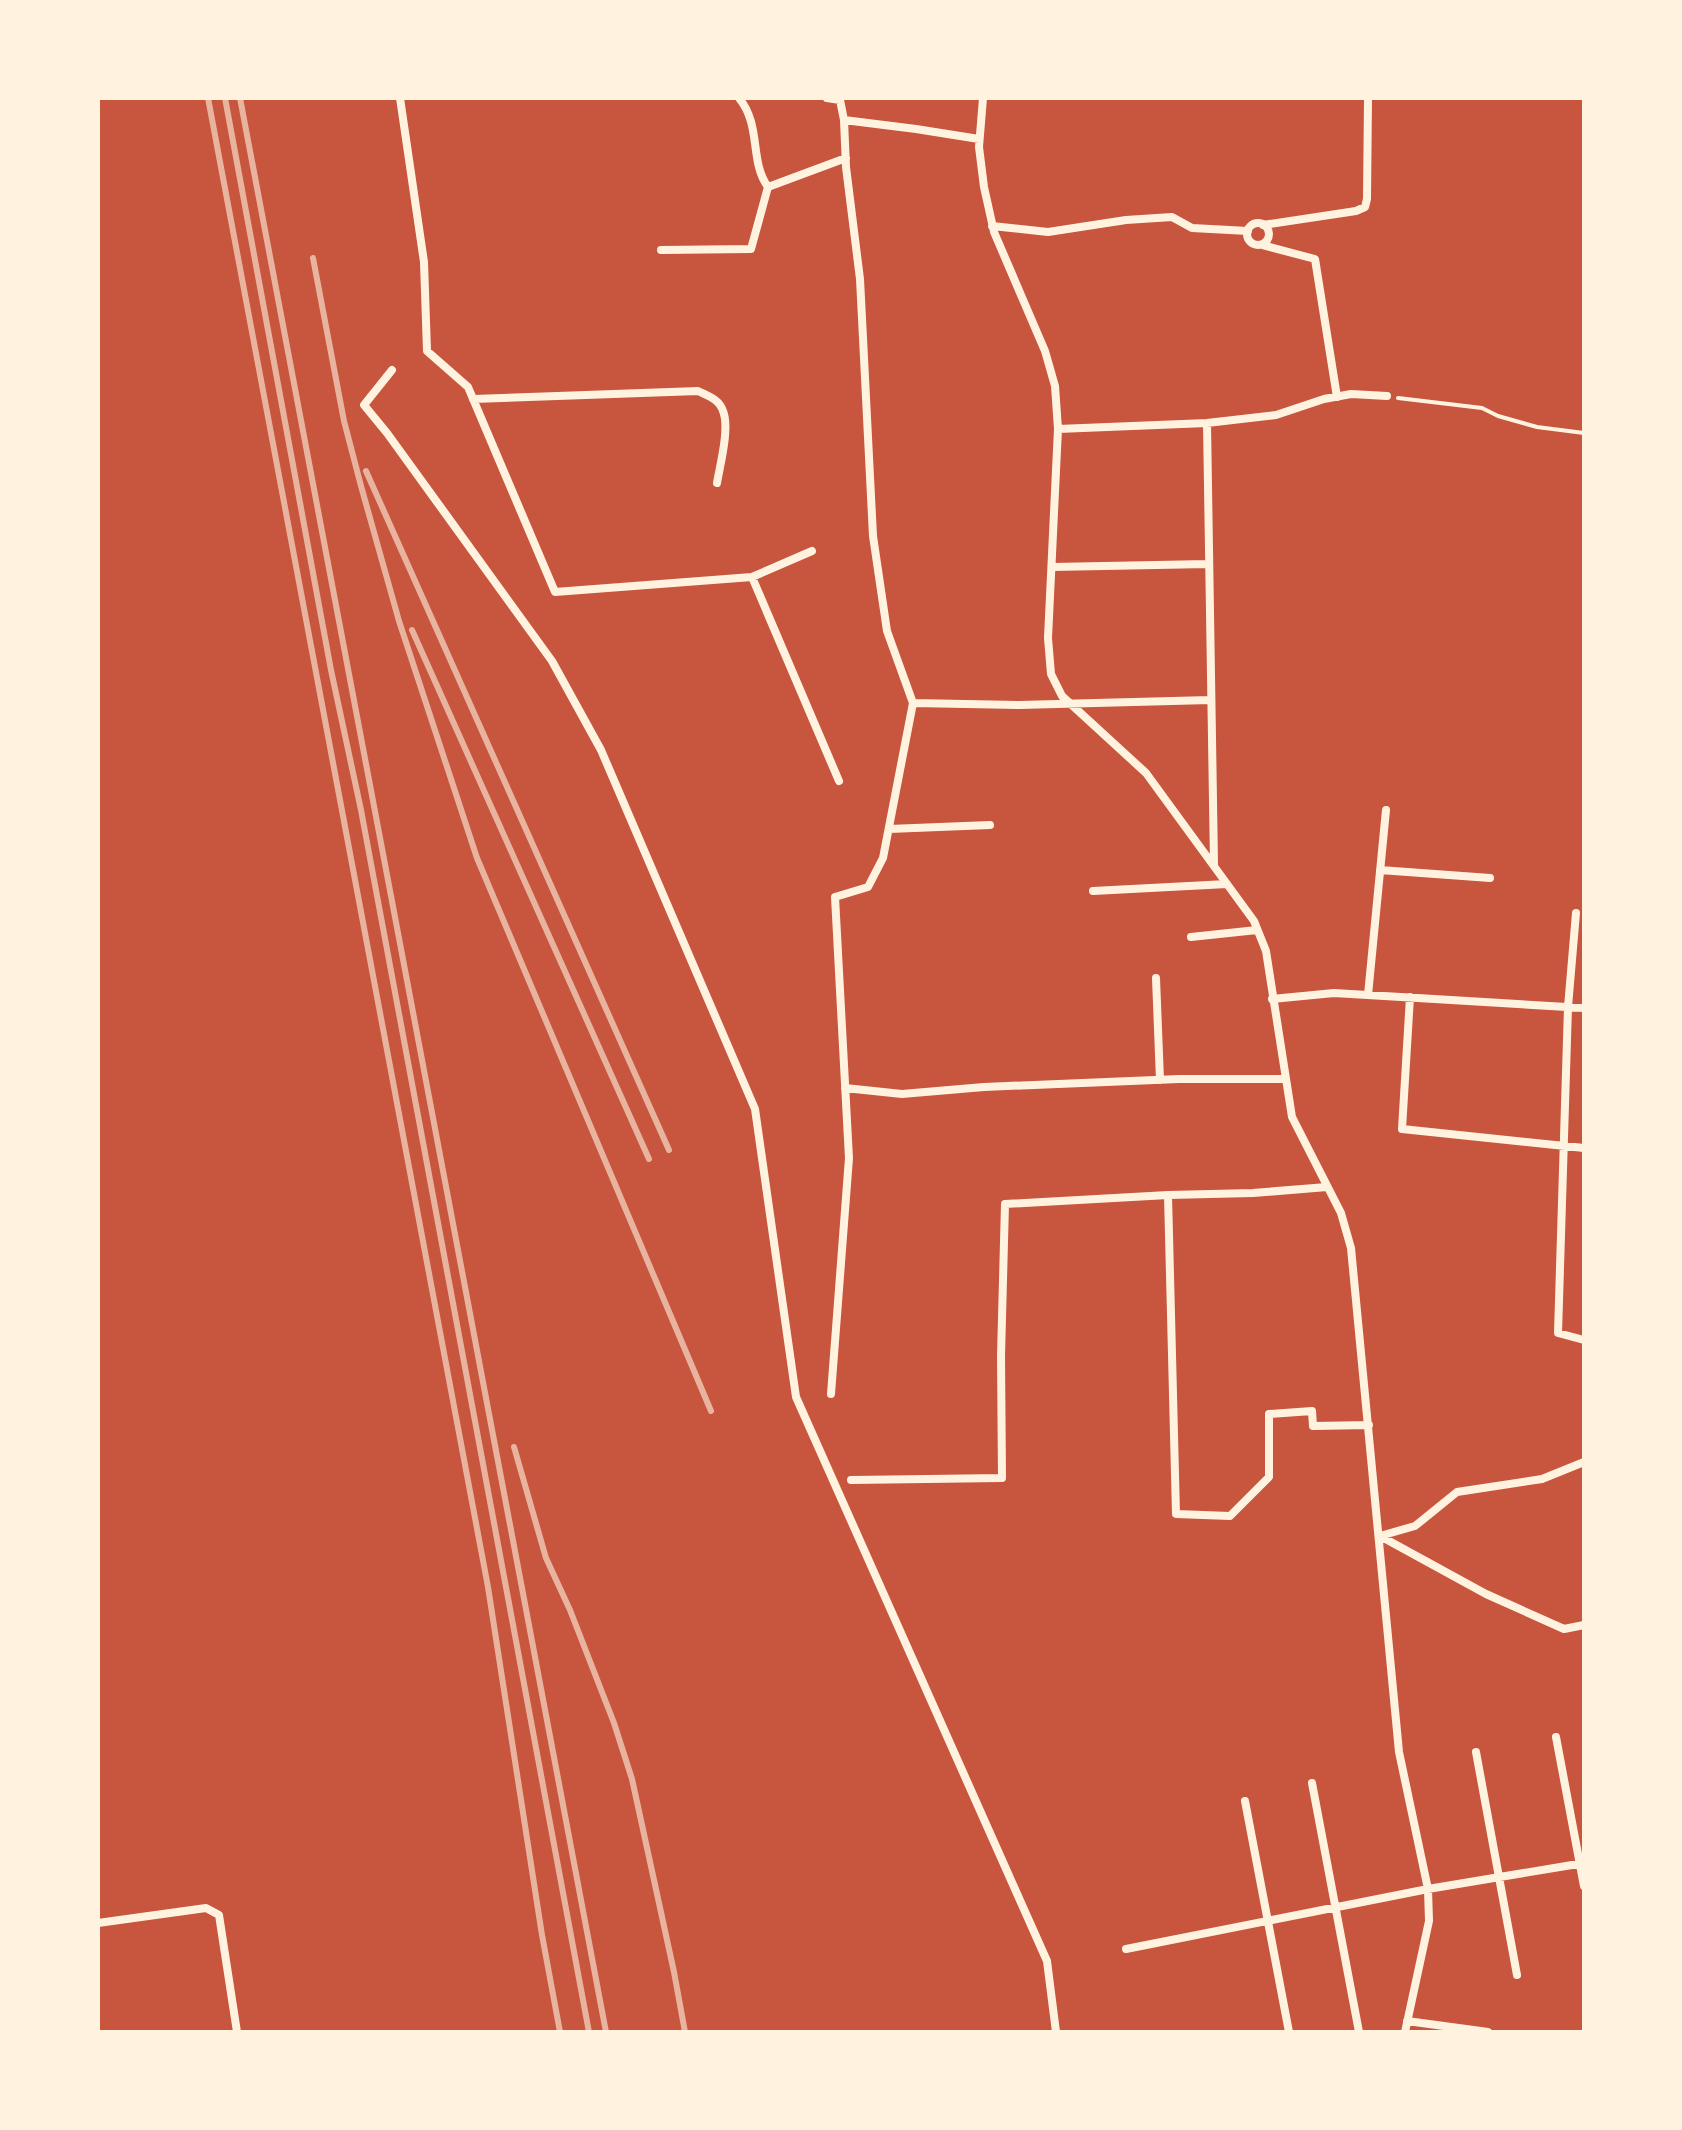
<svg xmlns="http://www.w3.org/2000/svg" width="1682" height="2130" font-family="Roboto,sans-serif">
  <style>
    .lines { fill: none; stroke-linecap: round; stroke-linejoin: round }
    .path { stroke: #fff3e0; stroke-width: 4 }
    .minor { stroke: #fff3e0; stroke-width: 8 }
    .rail { stroke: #e9b49f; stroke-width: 6 }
  </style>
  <rect width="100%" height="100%" fill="#c8553d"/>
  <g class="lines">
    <path class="path" d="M1398 398 1482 408 1498 416 1537 427 1584 433"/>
    <path class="minor" d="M400 98 424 262 427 351 468 387 555 592 752 577
      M739 98C762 126 749 161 768 187
      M827 98 840 100 844 120 846 167 860 279 873 536 887 631 913 703 883 858 868 887 835 897 849 1158 831 1394
      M983 98 979 147 984 187 994 232 1045 351 1055 386 1058 429 1048 638 1051 674 1062 696 1146 773 1254 921 1266 951 1292 1117 1341 1213 1351 1248 1399 1752 1428 1889 1429 1921 1405 2032
      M844 120 916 129 979 139
      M1247 234a11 11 0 1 1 22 0a11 11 0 1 1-22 0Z
      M1263 225 1356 211 1365 207 1367 199 1368 98
      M992 226 1048 232 1126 220 1172 217 1192 228 1248 231
      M1262 245 1315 259 1337 397
      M661 250 751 249 768 187 846 158
      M392 370 364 405 387 433 552 661 601 750 755 1109 796 1397 1047 1961 1056 2032
      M473 399 698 391C708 396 719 399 723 411 730 428 720 465 717 483
      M1207 423 1214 864
      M1058 429 1207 423 1276 415 1324 399 1351 394 1387 396
      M812 551 752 577 839 781
      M1052 567 1208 564
      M913 703 1019 705 1210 700
      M889 829 990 825
      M1380 870 1490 878
      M1093 891 1227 884
      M1576 913 1568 1007 1558 1333 1584 1340
      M1191 937 1257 930
      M1156 978 1160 1080
      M1368 995 1386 810
      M1410 997 1402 1129 1584 1148
      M1272 999 1334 993 1584 1008
      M845 1088 902 1094 984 1087 1179 1079H1284
      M1327 1187 1253 1193 1168 1195 1176 1514 1230 1516 1269 1477V1414L1312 1411 1313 1426 1369 1425
      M851 1480 1002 1478 1001 1356 1005 1204 1168 1195
      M1380 1536 1486 1594 1564 1629 1584 1625
      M1380 1536 1415 1526 1457 1492 1542 1479 1584 1462
      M1556 1737 1584 1886
      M1476 1752 1517 1975
      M1312 1783 1359 2032
      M1245 1801 1289 2032
      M98 1923 206 1908 219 1915 237 2032
      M1126 1949 1428 1889 1584 1863
      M1407 2021 1488 2032"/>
    <path class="rail" d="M208 98 488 1587 542 1935 560 2032
      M225 98 331 670 361 810 589 2032
      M240 98 606 2032
      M313 258 344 421 361 486 399 621 477 858 711 1411
      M366 471 669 1150
      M412 630 649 1159
      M514 1447 546 1558 570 1610 614 1723 632 1779 674 1972 685 2032"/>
  </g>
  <rect width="1682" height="2130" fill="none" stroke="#fff3e0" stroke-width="200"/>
</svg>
